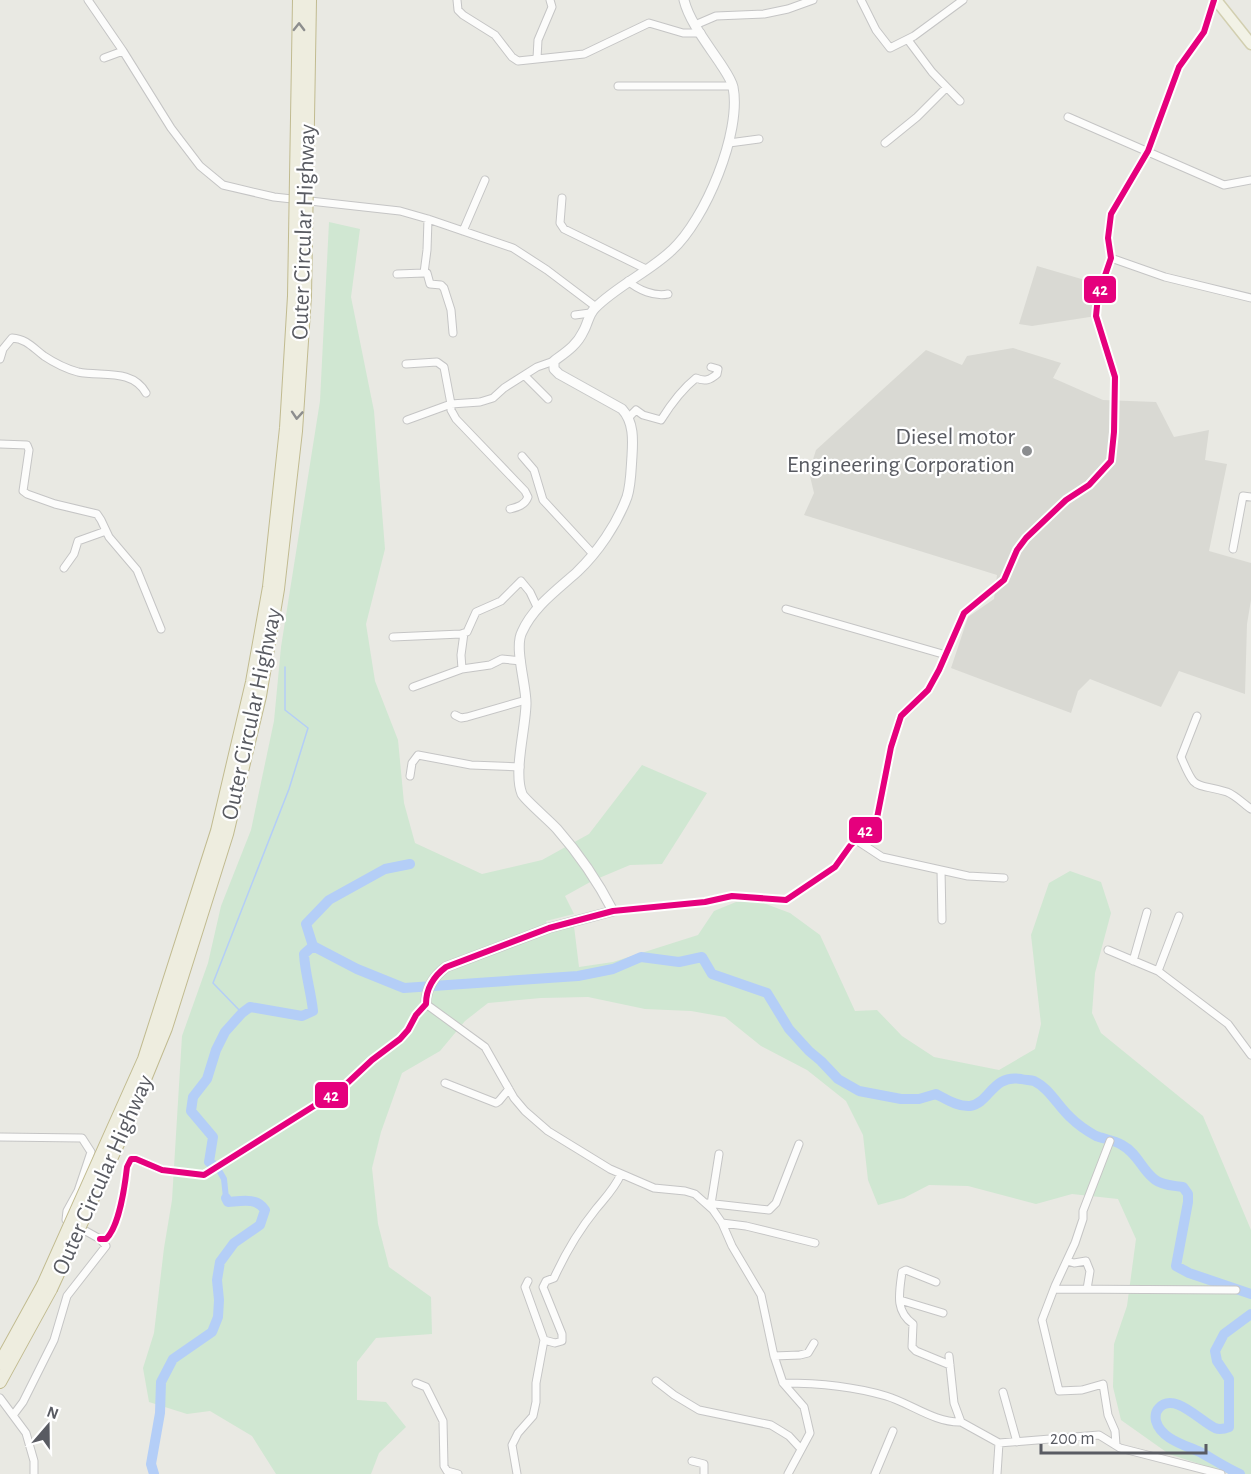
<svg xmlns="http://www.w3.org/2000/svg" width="1251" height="1474" font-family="'Alegreya Sans',sans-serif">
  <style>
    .industrial { fill: #d9d9d3 }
    .green { fill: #d0e7d2 }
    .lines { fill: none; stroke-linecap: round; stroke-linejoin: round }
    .stream { stroke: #b4cef7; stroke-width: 1.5 }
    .canal { stroke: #b4cef7; stroke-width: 6 }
    .river { stroke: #b4cef7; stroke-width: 10 }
    .street-casing { stroke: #c5c5c5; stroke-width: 9 }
    .secondary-casing { stroke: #c7c8c8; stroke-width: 11 }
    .primary-casing { stroke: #d2cfb0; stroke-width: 13 }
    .highway-casing { stroke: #c1bb90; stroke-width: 14 }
    .street { stroke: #fcfcfb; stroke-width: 7 }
    .secondary { stroke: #fcfcfb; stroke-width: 9 }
    .primary { stroke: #f2f2e6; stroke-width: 10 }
    .highway { stroke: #eeeddf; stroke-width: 12 }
    .highway-bridge-casing { stroke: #c1bb90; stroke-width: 14; stroke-linecap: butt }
    .highway-bridge { stroke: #eeeddf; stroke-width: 12 }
    .bus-1-casing { stroke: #fff; stroke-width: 10 }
    .bus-1 { stroke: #e5007d; stroke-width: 6 }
    .oneway { stroke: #8d8e8e }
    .poi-dot { fill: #8b8d8f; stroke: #fff; stroke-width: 2 }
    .labels { text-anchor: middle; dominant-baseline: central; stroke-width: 4.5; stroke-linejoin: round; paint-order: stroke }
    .street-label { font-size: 24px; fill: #595b62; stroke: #fff }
    .poi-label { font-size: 24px; fill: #595b62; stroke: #fff; text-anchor: end }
    .line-badge { stroke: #fff; stroke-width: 2 }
    .badge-label { font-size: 16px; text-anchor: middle; font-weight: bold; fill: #fff }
  </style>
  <rect width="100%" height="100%" fill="#e9e9e3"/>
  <path class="industrial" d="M1037 266 1102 285 1096 316 1032 326 1019 324Z
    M1013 348 1061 363 1053 378 1103 400 1156 402 1174 437 1209 430 1205 460 1227 464 1209 551 1251 563V600L1247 624 1245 694 1179 671 1161 707 1090 679 1078 691 1071 713 951 668 968 617 994 599 997 575 804 515 814 493 809 472 816 450 926 350 962 365 967 356Z"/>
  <path class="green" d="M329 222 360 229 351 297 374 411 385 549 366 624 375 681 398 740 404 803 415 843 482 874 542 860 589 834 642 765 707 793 662 864 630 865 592 881 565 896 574 914 546 921 551 932 574 926 579 967 613 962 698 935 714 911 736 902H761L790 913 820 935 855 1011 877 1010 902 1036 934 1057 999 1070 1035 1049 1041 1024 1031 935 1049 883 1070 871 1101 882 1111 913 1095 973 1092 1013 1101 1033 1203 1116 1251 1230V1474H1230L1169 1454 1121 1420 1113 1387 1114 1344 1127 1306 1136 1239 1118 1199 1072 1194 1036 1204 968 1186 929 1185 904 1198 878 1205 868 1180 863 1135 846 1101 807 1070 761 1046 725 1017 691 1011 645 1009 588 997 541 998 488 1003 465 1021 440 1051 402 1073 381 1132 372 1168 378 1224 389 1267 431 1297 432 1334 376 1338 357 1362V1400L386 1402 406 1427 379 1453 371 1474H276L252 1436 210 1411 187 1414 149 1402 143 1368 154 1333 164 1248 172 1200 182 1036 208 963 221 906 251 830 274 721 281 647 320 401Z"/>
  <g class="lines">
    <path class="stream" d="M242 1013 213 983 289 789 308 728 285 710V667"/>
    <path class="canal" d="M220 1172 224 1179 226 1198"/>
    <path class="river" d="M313 946 306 924 329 900 385 869 410 864
      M216 1167 209 1162 213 1137 191 1111 193 1097 207 1079 216 1050 225 1032 242 1013 250 1007 302 1016 313 1011C311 991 305 974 304 954L313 946 357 969 404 988 578 976 613 969 641 957 679 962 702 957 712 974 767 993 789 1029 809 1051 821 1061 838 1079 859 1091 901 1099H919L936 1094C946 1099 958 1107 970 1106 990 1103 992 1074 1021 1079 1025 1080 1031 1080 1034 1081 1049 1088 1058 1106 1070 1117 1077 1124 1087 1131 1096 1136 1104 1139 1114 1140 1122 1145 1137 1153 1141 1168 1153 1178 1160 1185 1174 1186 1183 1187L1188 1194V1202L1176 1266 1189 1273 1251 1294
      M154 1474 151 1464 160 1413 161 1382 173 1359 212 1332 218 1317 219 1300 217 1280 220 1262 234 1243 260 1225 265 1210C257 1197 241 1201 228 1202L226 1198
      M1240 1474C1226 1468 1213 1459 1200 1452 1185 1445 1161 1439 1156 1421 1155 1416 1156 1411 1159 1408 1174 1391 1201 1422 1215 1428 1220 1430 1224 1429 1229 1427V1379L1217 1361 1215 1351 1224 1334 1251 1314"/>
    <g class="street-casing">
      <path id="street" d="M88 0 123 51 171 128 200 166 223 185 274 197 400 211 428 219 513 248 547 270 596 307
        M457 0 458 10 463 15 495 35 512 57 518 61 584 54 649 23 683 33H701
        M861 0 876 30 890 48 914 36 963 0
        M695 25 716 16 764 14 788 9 813 0
        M908 40 932 72 960 101
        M104 58 123 51
        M537 58 538 40 552 7 550 0
        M618 86H733
        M1068 117 1224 185 1251 180
        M729 143 759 139
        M885 143 917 117 946 88
        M562 198 560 223 564 229 646 269
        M428 219 427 250 424 273H427L430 284 441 285 444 288 451 310 453 333
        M463 231 485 180
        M1111 258 1165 277 1251 298
        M397 274 424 273
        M628 281C638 290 655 297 668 294
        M575 315 590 313
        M0 359 3 349 12 338C27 339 33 348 44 356 53 362 67 369 78 372 101 377 132 368 146 393
        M406 364 437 362 444 367 451 404 407 420
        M525 376 548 399
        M629 417 636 410 643 415 661 420C671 404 681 390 696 378 705 382 710 380 717 374L718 369 711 367
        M0 444 27 445 29 450 23 491 27 494 55 504 97 514 101 520 109 537 137 570 161 629
        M522 456 534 470 543 500 593 554
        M510 509C518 507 525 505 528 497L525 491 456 419 451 410V404L480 402 493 398 504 388 537 367 554 361
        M1233 549 1243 496 1251 497
        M64 568 74 554 78 541 106 531
        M786 609 946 655
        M393 637 461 634 467 632 476 612 501 601 521 581 530 592 538 609
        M462 669 461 655 464 633
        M413 687 462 669 490 665 502 659 521 661
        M455 715 461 718 467 717 526 700
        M1197 716 1181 757C1196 793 1194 782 1227 792 1235 795 1244 804 1251 809
        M410 776 412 763 418 755 471 765 520 767
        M856 840 882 857 968 876 1004 878
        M941 870 942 920
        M613 911 705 902 732 896 786 900 835 867 850 846 877 818 891 747 901 716 928 690 939 670 964 613 1004 580 1017 550 1026 538 1066 500 1089 485 1111 461 1114 432 1115 377 1096 316 1098 296 1111 258 1108 238 1111 214 1148 151 1179 67 1204 32 1214 0
        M1108 950 1158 971 1228 1024 1251 1055
        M1133 961 1147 912
        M1158 971 1179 916
        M445 1083 496 1103 499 1101 509 1089
        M0 1137 82 1138 91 1152 78 1191 67 1211 66 1220 100 1239 106 1246 67 1296 54 1340 23 1402 14 1414
        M1110 1141 1083 1211V1219L1075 1243 1055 1286 1042 1320 1059 1391 1082 1390 1103 1384 1108 1415 1115 1431 1116 1445
        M706 1203 769 1210 776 1203 799 1144
        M711 1204 719 1154
        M722 1223 746 1226 815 1243
        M100 1239H106C119 1227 125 1185 127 1167L131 1159H136L162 1170 204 1175 341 1089 372 1060 400 1039 408 1030 416 1015 426 1004 485 1047 514 1098 525 1111 548 1131 610 1169 654 1188 685 1191 695 1194 713 1210 722 1223 732 1246 761 1295 774 1356 783 1383C818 1383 852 1386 886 1396 910 1403 935 1423 961 1422L999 1443 1099 1435 1120 1448 1221 1474
        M1067 1261 1074 1263 1086 1261 1090 1271 1087 1289
        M936 1282 906 1270 902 1272C899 1294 895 1311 913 1324L912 1347 916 1351 950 1365
        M1054 1289 1236 1290
        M900 1300 943 1313
        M544 1340 555 1343 562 1341V1334L543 1287 546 1281 554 1278C565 1254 579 1230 596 1209 605 1198 615 1188 621 1174
        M774 1356 800 1355 808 1353 814 1343
        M949 1356 954 1403 961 1422
        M656 1381 674 1395 699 1410 771 1425 789 1436 801 1449
        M416 1383 426 1387 443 1421 444 1466 447 1471 458 1474
        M783 1383 804 1407 810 1433 788 1474
        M1003 1392 1017 1442
        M0 1398 26 1433 34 1461V1474
        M692 1461 704 1464V1474
        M517 1474 512 1445 518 1433 533 1416 536 1402V1383L544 1340 525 1287 528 1281
        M875 1474 893 1431
        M997 1474 999 1443"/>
    </g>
    <g class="secondary-casing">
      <path id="secondary" d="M426 1004C426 988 434 976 446 967L549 928 613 911C598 882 579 854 557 829 550 821 525 800 522 794 513 772 526 727 526 703 526 684 514 647 522 632 533 607 557 590 577 572 598 552 617 524 627 497 631 485 631 469 632 456 633 440 634 422 622 409L559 374 554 369V361C566 352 577 345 583 332 588 324 588 315 595 308 618 285 649 272 672 250 705 220 742 132 733 87 731 79 725 71 720 63 708 45 689 21 684 0"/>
    </g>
    <g class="primary-casing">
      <path id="primary" d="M1216 0 1251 44"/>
    </g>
    <g class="highway-casing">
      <path id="highway" d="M0 1363 43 1285
        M0 1382 51 1289"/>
    </g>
    <use href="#street" class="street"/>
    <use href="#secondary" class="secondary"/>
    <use href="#primary" class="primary"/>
    <use href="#highway" class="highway"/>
    <g class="highway-bridge-casing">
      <path id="highway-bridge" d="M43 1285 144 1059 217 831 252 682 269 587 286 428 294 296 299 0
        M51 1289 123 1133 166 1028 227 834 260 696 278 589 296 431 305 296 310 0"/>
    </g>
    <use href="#highway-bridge" class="highway-bridge"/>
    <g class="bus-1-casing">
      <path id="bus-1" d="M100 1239H106C119 1227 125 1185 127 1167L131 1159H136L162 1170 204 1175 341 1089 372 1060 400 1039 408 1030 416 1015 426 1004C426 988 434 976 446 967L549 928 613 911 705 902 732 896 786 900 835 867 850 846 877 818 891 747 901 716 928 690 939 670 964 613 1004 580 1017 550 1026 538 1066 500 1089 485 1111 461 1114 432 1115 377 1096 316 1098 296 1111 258 1108 238 1111 214 1148 151 1179 67 1204 32 1214 0"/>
    </g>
    <use href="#bus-1" class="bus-1"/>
  </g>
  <defs><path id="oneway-chevron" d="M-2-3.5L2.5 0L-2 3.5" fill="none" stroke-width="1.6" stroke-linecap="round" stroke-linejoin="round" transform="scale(1.5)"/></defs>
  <g class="oneway">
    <use href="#oneway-chevron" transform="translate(299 27) rotate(-89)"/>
    <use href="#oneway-chevron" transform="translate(297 415) rotate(94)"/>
  </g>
  <circle class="poi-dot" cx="1027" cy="451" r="6"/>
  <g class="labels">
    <g class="street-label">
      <text transform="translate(304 232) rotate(-88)">Outer Circular Highway</text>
      <text transform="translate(252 714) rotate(-78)">Outer Circular Highway</text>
      <text transform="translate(103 1175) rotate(-66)">Outer Circular Highway</text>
    </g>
    <g class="poi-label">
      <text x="1015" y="437">Diesel motor<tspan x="1015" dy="28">Engineering Corporation</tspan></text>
    </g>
  </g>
  <g class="line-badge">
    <rect x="1083" y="275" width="34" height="29" rx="6" fill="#e5007d"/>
    <rect x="848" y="816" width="35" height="28" rx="6" fill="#e5007d"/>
    <rect x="314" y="1081" width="35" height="28" rx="6" fill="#e5007d"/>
  </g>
  <g class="badge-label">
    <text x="1100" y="295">42</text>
    <text x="865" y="836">42</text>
    <text x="331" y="1101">42</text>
  </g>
  <g transform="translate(48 1426) rotate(20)" stroke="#ffffff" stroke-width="4.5" paint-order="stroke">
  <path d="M0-4.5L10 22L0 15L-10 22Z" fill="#595b62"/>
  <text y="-9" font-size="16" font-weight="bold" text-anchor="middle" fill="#595b62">N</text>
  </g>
  <path d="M1041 1444v9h165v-9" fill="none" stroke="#595b62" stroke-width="3"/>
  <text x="1050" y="1444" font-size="18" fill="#595b62" stroke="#ffffff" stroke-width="4.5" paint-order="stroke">200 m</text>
</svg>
